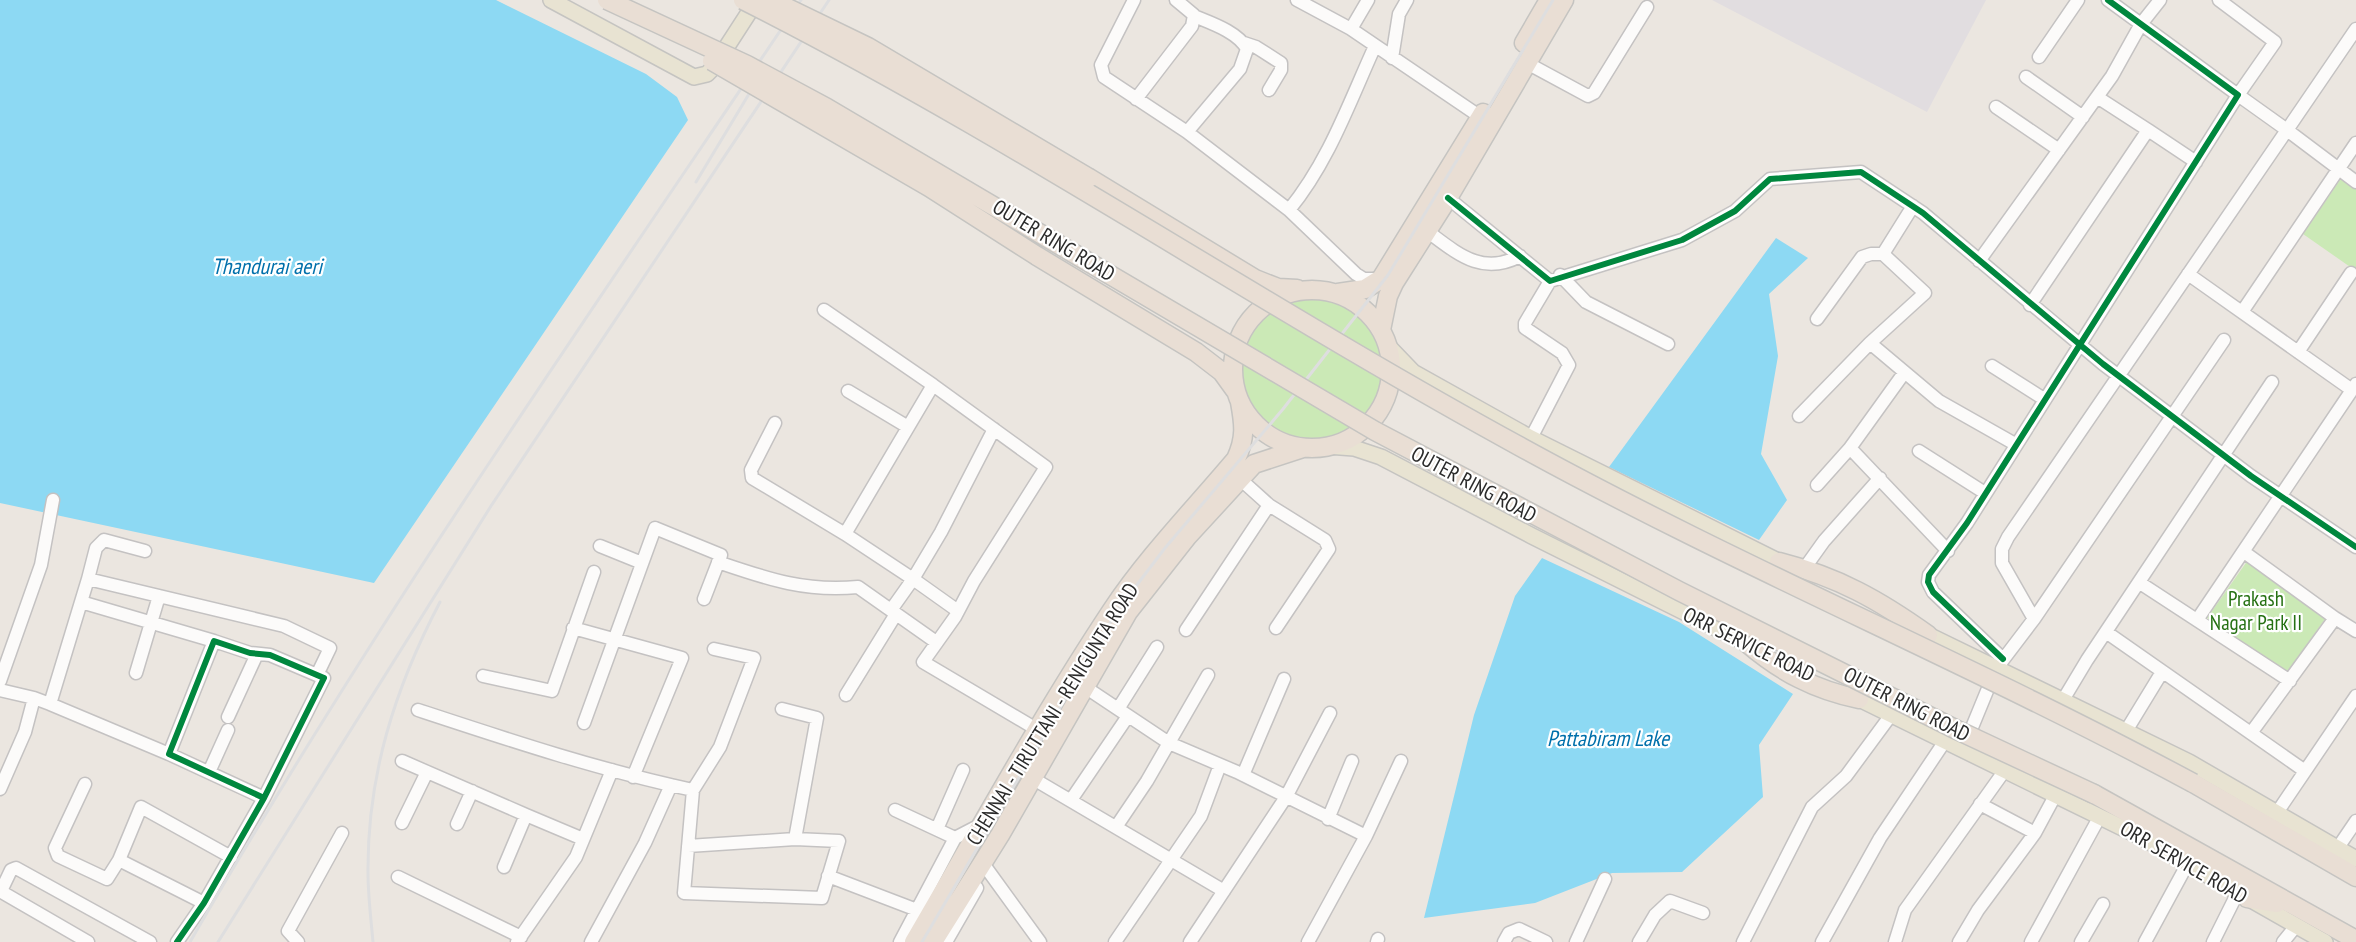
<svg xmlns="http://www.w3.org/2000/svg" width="2356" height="942" font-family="'PT Sans Narrow',sans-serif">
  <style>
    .industrial { fill: #e1dde0 }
    .green { fill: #cbe9b6 }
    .water { fill: #8dd9f3 }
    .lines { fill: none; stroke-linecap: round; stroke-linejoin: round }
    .minor-casing { stroke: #c4c2c2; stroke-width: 15 }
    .major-casing { stroke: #c5c4c1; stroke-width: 18 }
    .highway-casing { stroke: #c5c4c1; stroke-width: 21 }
    .minor { stroke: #fcfbfa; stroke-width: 12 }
    .major { stroke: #e8e3d2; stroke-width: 15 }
    .highway { stroke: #e9ded4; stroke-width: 18 }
    .rail { stroke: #dededf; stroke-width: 3 }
    .highway-bridge-casing { stroke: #c5c4c1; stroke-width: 21; stroke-linecap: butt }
    .highway-bridge { stroke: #e9ded4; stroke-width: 18 }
    .cycleway-casing { stroke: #fff; stroke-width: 10 }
    .cycleway { stroke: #00873e; stroke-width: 6 }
    .labels { text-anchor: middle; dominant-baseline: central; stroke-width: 4.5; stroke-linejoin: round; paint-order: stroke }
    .street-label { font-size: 21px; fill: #2b2b2b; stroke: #fff }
    .park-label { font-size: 21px; fill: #267113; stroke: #fff }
    .water-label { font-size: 22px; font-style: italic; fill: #0070ab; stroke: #fff }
  </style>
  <rect width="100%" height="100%" fill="#ebe6e0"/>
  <path class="industrial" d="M1712 0H1986L1927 112Z"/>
  <path class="green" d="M2342 177 2356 188V271L2303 234Z
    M1240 369a73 73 0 1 1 146 0a73 73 0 1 1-146 0Z
    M2248 560 2325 619 2287 673 2207 618Z"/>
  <path class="water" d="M0 0H496L646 74 677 97 688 120 374 583 0 503Z
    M1776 238 1808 258 1769 294 1778 356 1761 454 1787 500 1759 540 1609 467Z
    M1542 558 1679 622 1793 694 1759 745 1763 797 1682 872 1612 873 1535 903 1424 918 1474 715 1515 596Z"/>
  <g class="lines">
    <g class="minor-casing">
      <path id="minor" d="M1134 0 1101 65 1104 77 1187 132
        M1297 0 1351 29 1485 120
        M2219 0 2275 42 2238 95 2287 130 2356 29
        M1194 16C1211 23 1238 32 1247 49L1240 69 1187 132 1289 210C1329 161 1349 103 1375 46
        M1351 29 1368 0
        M1244 43 1256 47 1281 63V70L1269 90
        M2039 57 2078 0
        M1392 58 1399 14 1407 0
        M1527 63 1588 96 1594 93 1647 7
        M2026 77 2083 117
        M1136 99 1192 26 1194 15 1176 0
        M1996 107 2059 150
        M2148 130 2196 162
        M1448 198 1550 281 1682 240 1735 211 1770 179 1861 172 1923 213 2103 364 2251 476 2356 547
        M1913 206 1883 254 1925 293 1870 343 1939 401 2015 444
        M1289 210 1356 274 1364 279H1380
        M1427 231C1458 254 1482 276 1520 256
        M1979 261 2112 76 2141 24 2160 0
        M2188 274 2352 390
        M1560 275 1586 302 1668 344
        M2030 305 2148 130 2097 97
        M2242 312 2356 143
        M1817 319 1862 257 1871 254H1883
        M2298 352 2351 273
        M1992 366 2044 399
        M1904 373 1850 448 1948 551
        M933 385 1046 467 974 581 955 617 923 662 1053 739
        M848 391 908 427
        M1799 416 1870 343
        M775 423 751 470 752 478 845 534 933 385 824 310
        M1531 438 1569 365 1562 353 1525 328V323L1550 281
        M1919 451 1985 493
        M1817 485 1850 448
        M1269 505 1325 540 1329 549 1276 628
        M845 534 913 579 941 532 994 429
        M600 546 642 563
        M2244 552 2335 618 2251 733
        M718 562C768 579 804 592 858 587L936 642
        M1804 569 1824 541 1880 478
        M88 579 96 548 104 540 145 551
        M2140 583 2290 681
        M81 602 88 579 284 626 330 648 317 675
        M891 610 913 579 958 611
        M2335 618 2356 631
        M2034 619 2002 563V549L2008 537 2287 130 2356 182
        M2197 620 2356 384
        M573 628 682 658 633 777
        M1186 630 1269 505 1239 478
        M2106 632 2305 771
        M2003 659 1933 592 1928 582 1929 575 1967 523 2238 95 2108 0
        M136 673 159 596
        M483 676 552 691 594 572
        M0 681 41 565 53 500
        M1085 687 1169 743 1237 772 1366 836 1308 942
        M0 690 34 698
        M846 695 896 614
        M2063 700 2087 660 2272 382
        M1118 709 1157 647
        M418 710C509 740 599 770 693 790L720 747 754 658 714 649
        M228 717 257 654
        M584 723 655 528 721 555 704 599
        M2126 731 2162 672
        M1966 742 1996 669 2034 619 2224 340
        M169 754 50 704 81 602 214 641
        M402 761 526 815 504 867
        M209 772 228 730
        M1243 775 1284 679
        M1032 778 1224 891
        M85 784 55 848 58 856 107 879 119 860 204 903
        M0 789 25 732 34 698 50 704
        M693 790 684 893 822 898 839 841 795 839 817 718 782 709
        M1071 800 1128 716
        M1980 804 2035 833
        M895 810 955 838
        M2276 814 2356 696
        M526 815 583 839
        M1328 819 1352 761
        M402 823 427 772
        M457 824 472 791
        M1116 827 1147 781 1208 675
        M937 829 963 770
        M1366 836 1401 761
        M688 846 795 839
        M2337 849 2356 821
        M119 860 141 807 231 857
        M987 869 1040 942
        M828 876 917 910
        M398 877 521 937
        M0 891 88 942
        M1 891 11 870 16 868 150 942
        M177 942 204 903 264 798 324 678 270 655 250 653 214 641 169 754 264 798
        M298 942 288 931 342 833
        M517 942 576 857 612 770
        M591 942 645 843 671 785
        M900 942 955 838 980 825
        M946 942 977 888
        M1115 942 1201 816 1220 765
        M1190 942 1286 797 1330 713
        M1377 942 1378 939
        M1504 942 1509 933 1519 929 1546 942
        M1576 942 1605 879
        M1639 942 1655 915 1670 901 1703 913
        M1743 942 1812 807 1846 776 1891 715
        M1822 942 1880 838 1945 741
        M1895 942 1905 910 2005 770
        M1959 942 1978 910 2035 833 2056 794
        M2031 942 2100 816
        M2081 942 2103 904
        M2145 942 2188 863
        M2213 942 2238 892
        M2283 942 2296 926"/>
    </g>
    <g class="major-casing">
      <path id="major" d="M551 0 694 77 707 74 713 68 757 0
        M1388 346 1413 372 1531 438 1788 566
        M1327 446 1354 448 1381 457 1532 536 1758 649
        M1918 630 2189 762 2356 859
        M1849 694 2139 836 2325 942"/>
    </g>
    <g class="highway-casing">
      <path id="highway" d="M1524 43 1549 0
        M1089 178 1255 279 1278 288 1297 289
        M1037 256 1196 352 1222 372 1235 390
        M1233 369a79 79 0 1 1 158 0a79 79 0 1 1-158 0Z
        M1338 293 1365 289 1381 279 1483 113
        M1381 330 1388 296 1394 283 1448 198 1564 0
        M1779 562C1838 577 1879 600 1928 635
        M1747 643C1781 672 1815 690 1859 699
        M2193 783 2356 877
        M2094 794 2356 940
        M2247 898 2277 903
        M914 942C979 831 1041 717 1112 610 1148 556 1194 509 1236 459 1246 438 1244 424 1240 402
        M933 942 1000 835 1128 612 1187 537 1254 464 1303 448"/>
    </g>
    <use href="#minor" class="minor"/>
    <use href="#major" class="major"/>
    <use href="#highway" class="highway"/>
    <path class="rail" d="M696 182 761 74
      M190 942C377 618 592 310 801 0
      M218 942 491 506 829 0
      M373 942C371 919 368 896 368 873 367 775 395 688 440 602
      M922 942 1117 611 1165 548 1283 409 1388 275 1553 0"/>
    <g class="highway-bridge-casing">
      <path id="highway-bridge" d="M607 0 747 65 827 108 1375 431 1679 591 1957 730 2094 794
        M743 0C1009 134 1257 303 1519 446 1739 567 1972 664 2193 783
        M771 0 868 47 1089 178
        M712 61 929 187 1037 256"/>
    </g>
    <use href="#highway-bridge" class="highway-bridge"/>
    <g class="cycleway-casing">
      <path id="cycleway" d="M1448 198 1550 281 1682 240 1735 211 1770 179 1861 172 1923 213 2103 364 2251 476 2356 547
        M2003 659 1933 592 1928 582 1929 575 1967 523 2238 95 2108 0
        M177 942 204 903 264 798 324 678 270 655 250 653 214 641 169 754 264 798"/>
    </g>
    <use href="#cycleway" class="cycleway"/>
  </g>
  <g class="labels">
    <g class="street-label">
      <text transform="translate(1054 240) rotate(31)">OUTER RING ROAD</text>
      <text transform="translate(1474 484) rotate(28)">OUTER RING ROAD</text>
      <text transform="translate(1749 644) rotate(26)">ORR SERVICE ROAD</text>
      <text transform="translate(1907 704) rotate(27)">OUTER RING ROAD</text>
      <text transform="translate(1052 714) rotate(-58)">CHENNAI - TIRUTTANI - RENIGUNTA ROAD</text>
      <text transform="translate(2184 862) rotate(30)">ORR SERVICE ROAD</text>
    </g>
    <g class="park-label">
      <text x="2256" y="598">Prakash<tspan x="2256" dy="24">Nagar Park II</tspan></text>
    </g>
    <g class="water-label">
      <text x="267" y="266">Thandurai aeri</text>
      <text x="1608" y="738">Pattabiram Lake</text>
    </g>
  </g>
</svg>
